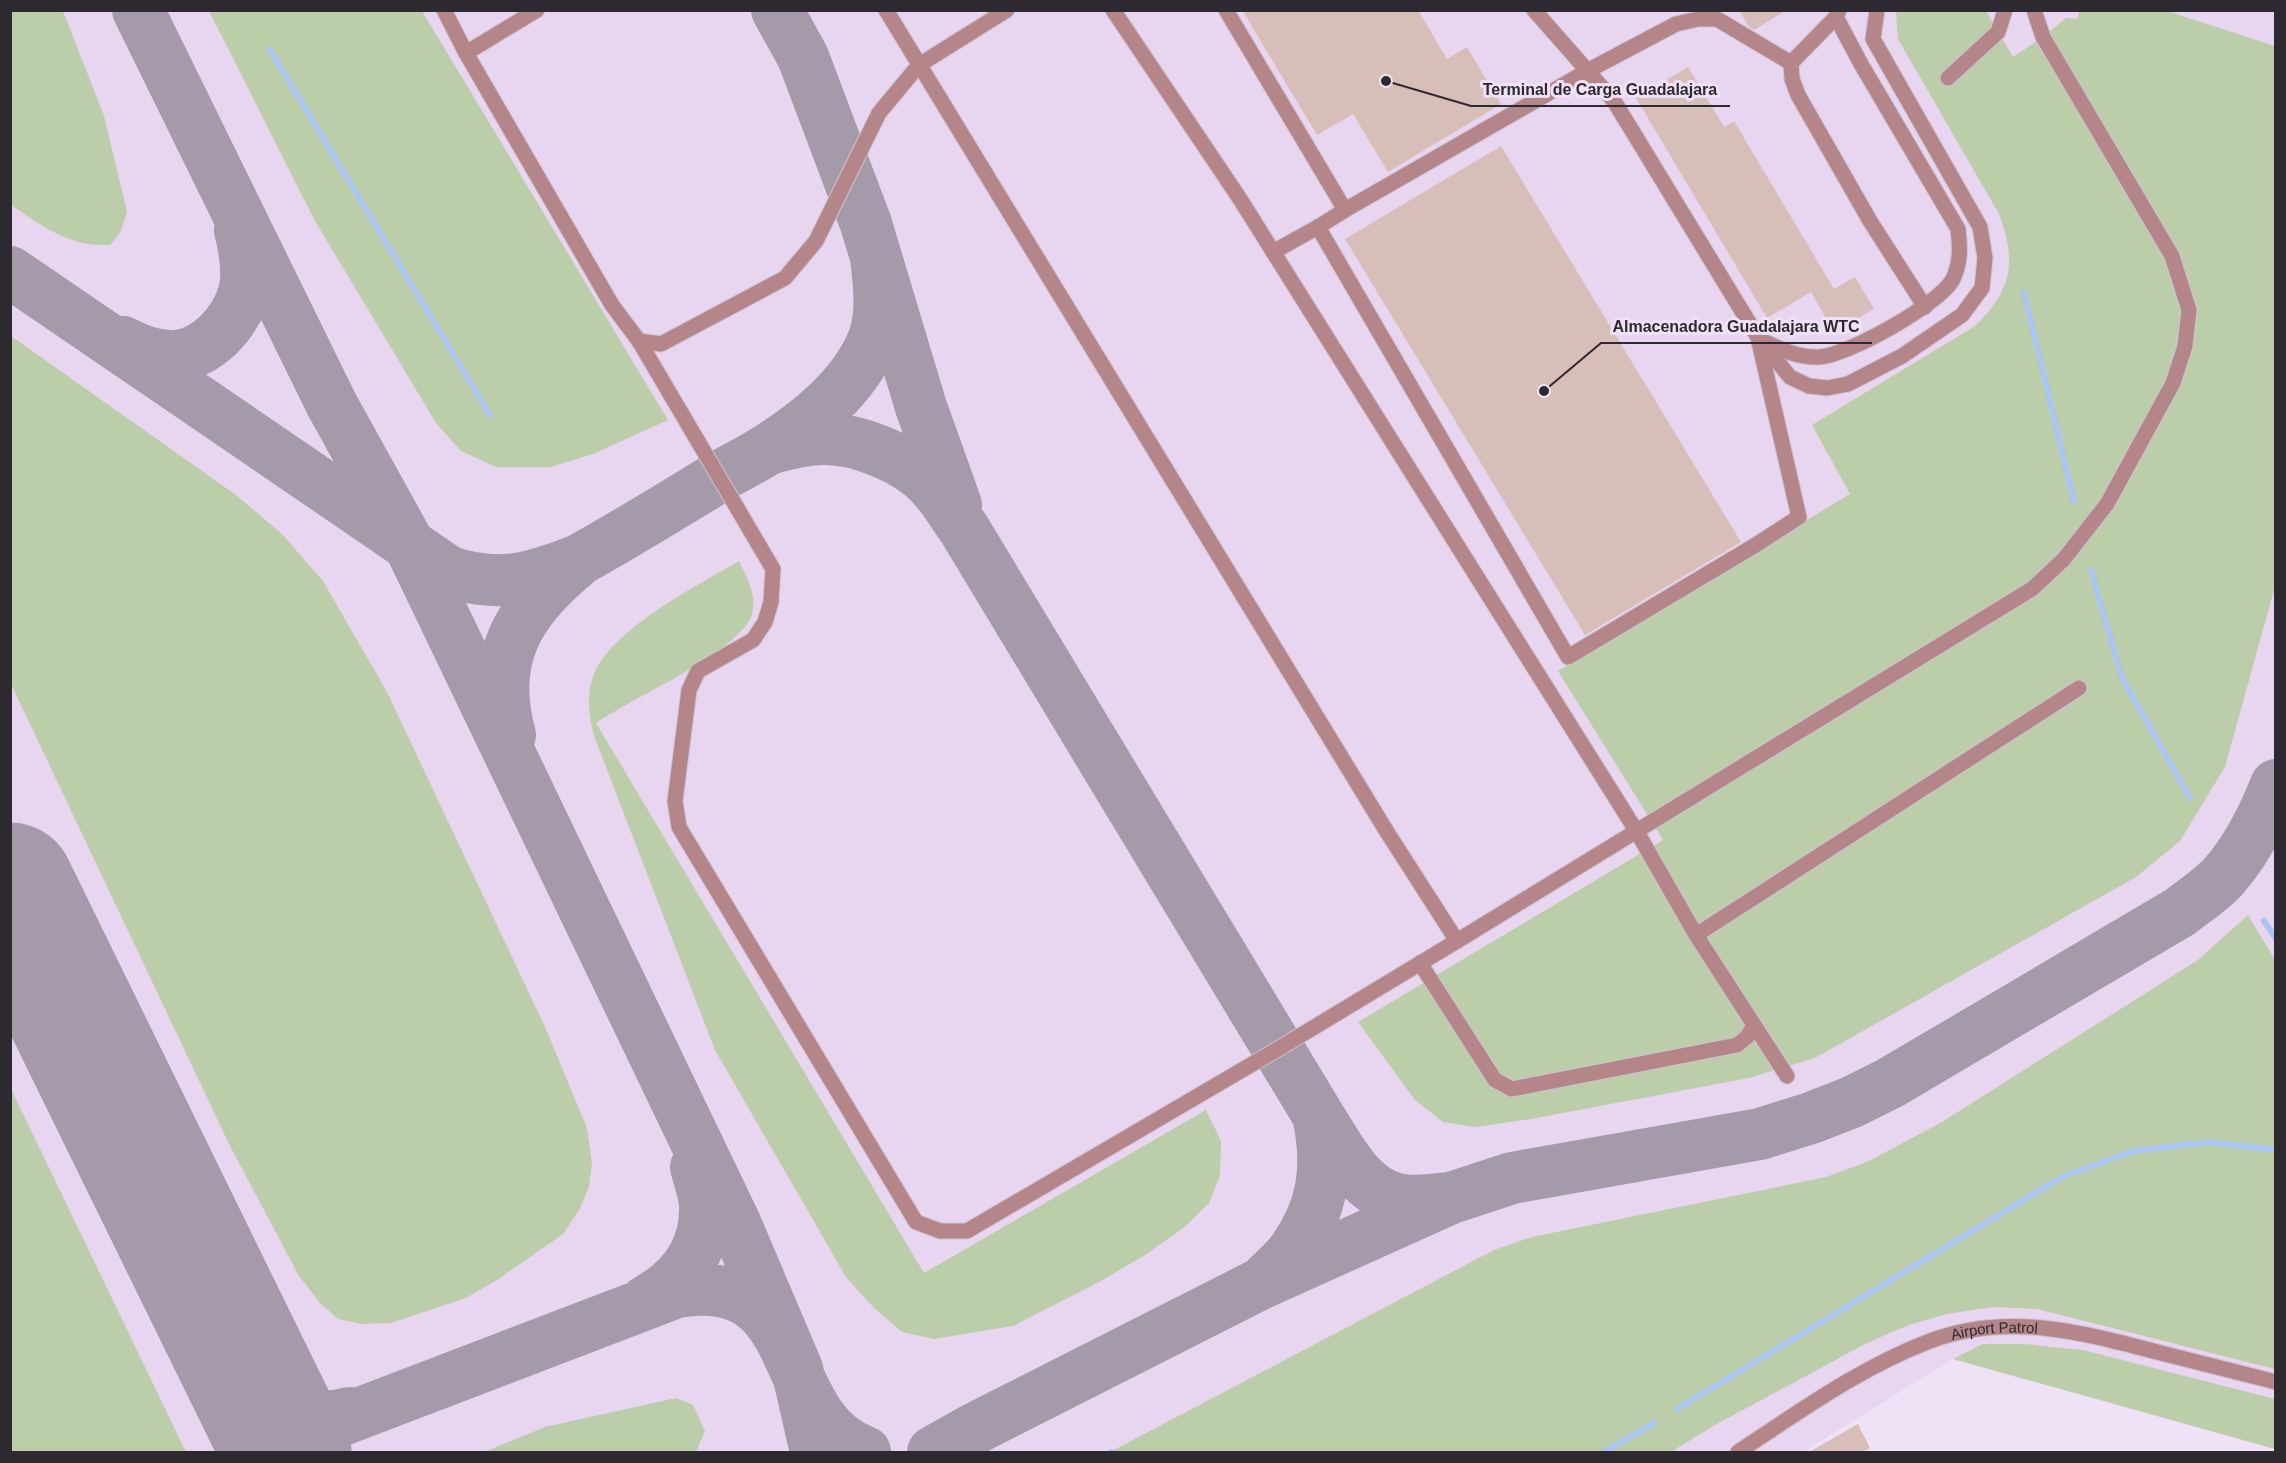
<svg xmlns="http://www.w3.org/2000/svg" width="2286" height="1463" font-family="Helvetica,sans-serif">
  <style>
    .built { fill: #e8d5f0 }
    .green { fill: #bccdaa }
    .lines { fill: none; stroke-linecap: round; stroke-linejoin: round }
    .stream { stroke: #abc5f1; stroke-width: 6 }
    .taxiway { stroke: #a59aaa; stroke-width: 52 }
    .runway { stroke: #a59aaa; stroke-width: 129 }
    .building { fill: #d8beb8 }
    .minor-casing { stroke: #cdc1d2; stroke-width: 17 }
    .minor { stroke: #b48589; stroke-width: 15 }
    .labels { text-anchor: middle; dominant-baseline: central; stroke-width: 6; stroke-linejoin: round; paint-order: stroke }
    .street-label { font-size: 15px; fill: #2e2930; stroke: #f0e2f6 }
    .leader { fill: none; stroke: #2e2930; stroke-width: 2 }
    .callout-dot { fill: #2e2930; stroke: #f0e2f6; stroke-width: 2 }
    .callout-label { font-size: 16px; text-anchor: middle; font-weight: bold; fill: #2e2930; stroke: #f0e2f6; stroke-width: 6; stroke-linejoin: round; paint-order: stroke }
  </style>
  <rect width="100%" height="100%" fill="#f0e2f6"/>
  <path class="built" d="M10 11H2275V1449L1953 1359 1803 1452H11Z"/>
  <path class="green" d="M11 10 63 11 104 116 127 212 120 233 110 245C69 247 42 226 11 205Z
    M2080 10 2167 11 2275 46V586L2225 767 2180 841 2136 877 1815 1058 1749 1078 1531 1119 1475 1127 1443 1122 1415 1100 1358 1022 1663 840 1558 671 1850 494 1812 425 1975 326C2012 290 2017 262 1999 214L1898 39 1896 11H1986L2013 57 2043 37 2066 18 2077 19Z
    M209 11H422L668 420 593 454 551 467H496L461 451 436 423 315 221Z
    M11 336 236 495 282 534 323 581 387 692 545 1027 587 1128 592 1163 589 1187 579 1210 563 1234 497 1280 466 1298 391 1323 362 1324 338 1319 320 1303 299 1276 230 1146 11 684Z
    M739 561C747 578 757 595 752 614 741 651 630 699 596 723L924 1273 1206 1110 1221 1141 1220 1176 1209 1203 1186 1226 1145 1255 1101 1281 1013 1326 934 1339 902 1332 873 1307 846 1277 715 1050 594 736C589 717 586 697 593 677 609 630 697 586 739 561Z
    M2248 915 2275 960V1369L2037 1309 1993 1307 1947 1314 1909 1325 1869 1342 1715 1425 1671 1452H1110L1494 1250 1532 1237 1826 1177 1867 1162 1942 1122 2198 960Z
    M11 1089 186 1452H11Z
    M1983 1344H2023L2083 1350 2275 1399V1449L1953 1359Z
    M676 1398 693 1405 705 1431 696 1452H484L545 1427Z"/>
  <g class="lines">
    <path class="stream" d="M270 50 490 415
      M2024 292 2074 502
      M2091 570 2122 678 2190 798
      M2264 921 2276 939
      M1677 1409 2062 1177 2133 1151 2209 1142 2276 1150
      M1111 1452H1112
      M1604 1452 1654 1423"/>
    <path class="taxiway" d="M138 10 332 405 409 544 735 1223 797 1369 816 1452
      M777 10 803 57 866 224 921 407 956 505
      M10 272 449 572C500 588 531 579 579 560 626 534 671 506 717 478 734 468 752 460 768 449 810 423 856 385 874 338 883 311 879 284 876 257
      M123 342C142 352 166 360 187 354 217 345 243 312 246 281 247 264 244 246 240 230
      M769 449C786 444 804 439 823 439 857 438 908 459 931 484 944 497 953 514 964 529L1318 1115
      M510 735C489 658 518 611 576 563
      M1267 1278C1276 1269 1286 1261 1293 1251 1324 1208 1329 1166 1318 1115 1338 1146 1358 1190 1397 1199 1413 1203 1432 1200 1449 1198
      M646 1301C683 1281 707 1248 705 1204 704 1192 699 1179 696 1167
      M225 1327C256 1377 281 1431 350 1413
      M282 1443 677 1292C812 1270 772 1418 865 1452
      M933 1452 974 1429 1262 1283 1451 1198 1512 1178 1760 1134 1811 1118 1852 1102 1890 1083 2180 912C2194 901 2211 890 2223 877 2247 850 2263 818 2276 785"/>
    <path class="runway" d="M10 887 287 1452"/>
  </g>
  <path class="building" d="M1242 10H1418L1447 59 1467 47 1501 104 1388 172 1353 114 1317 135Z
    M1739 10H1787L1754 30 1749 27Z
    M1688 67 1724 127 1734 121 1834 289 1855 277 1874 309 1834 332 1811 292 1767 318 1636 98Z
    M1501 146 1741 542 1585 635 1345 239Z
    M1858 1424 1870 1448 1862 1452H1809Z"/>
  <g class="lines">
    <g class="minor-casing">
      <g id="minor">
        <path d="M444 10 466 53 537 10"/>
        <path d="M1113 10 1240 199 1637 832 1696 935 1787 1076"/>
        <path d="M1226 10 1345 210 1589 70 1676 24 1698 19H1717L1791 63"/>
        <path d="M1534 10 1614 101 1759 339 1790 377 1809 386 1827 388 1848 384 1902 356 1962 315 1982 288 1985 258 1980 227 1873 39 1877 10"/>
        <path d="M1839 10 1836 17 1791 63 1792 79 1798 95 1870 221 1925 307"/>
        <path d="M466 53 612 305 639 341 773 569 771 602 765 622 753 640 698 671 689 690 675 801 679 827 916 1222 940 1231H967L1278 1049 1457 941 1387 832 886 10"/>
        <path d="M1948 78 1998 32 2005 10"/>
        <path d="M1345 210 1318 227 1568 657 1754 546 1799 517 1759 342"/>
        <path d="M1273 252 1318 227"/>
        <path d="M1761 340C1780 349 1798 358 1819 357 1847 356 1940 304 1953 279 1961 262 1960 247 1958 229L1861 64 1836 17"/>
        <path d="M639 341 661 344 785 278 816 241 879 113 919 65 1007 10"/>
        <path d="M1696 935 2079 688"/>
        <path d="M1457 941 2032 589 2064 559 2107 504 2173 383 2185 346 2189 310 2172 256 2043 37 2034 10"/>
        <path d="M1420 963 1495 1080 1512 1089 1737 1045 1747 1037 1754 1025"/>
        <path id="s1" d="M1738 1452C1799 1412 1861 1367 1930 1341 2007 1312 2081 1332 2157 1352 2196 1362 2236 1372 2276 1382"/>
      </g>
    </g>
    <use href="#minor" class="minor"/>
  </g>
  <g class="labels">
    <g class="street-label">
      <text stroke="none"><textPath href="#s1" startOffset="288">Airport Patrol</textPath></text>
    </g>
  </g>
  <path class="leader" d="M1386 81L1471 106H1730M1544 391L1601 343H1872"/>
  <g class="callout-dot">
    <circle cx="1386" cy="81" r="6"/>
    <circle cx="1544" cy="391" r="6"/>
  </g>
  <g class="callout-label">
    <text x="1600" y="95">Terminal de Carga Guadalajara</text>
    <text x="1736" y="332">Almacenadora Guadalajara WTC</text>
  </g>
  <rect width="2286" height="1463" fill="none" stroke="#2e2930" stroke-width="24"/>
</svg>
